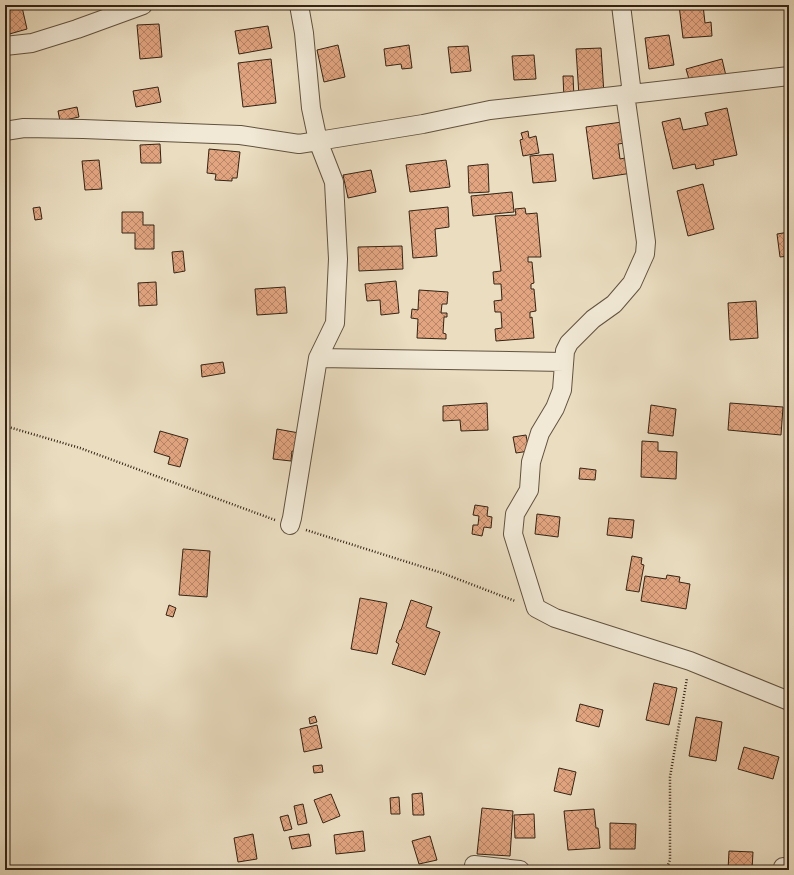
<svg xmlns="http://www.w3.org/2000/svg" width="794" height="875" font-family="'Gentium Book Plus',serif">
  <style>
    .building { fill: url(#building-cross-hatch); stroke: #332314 }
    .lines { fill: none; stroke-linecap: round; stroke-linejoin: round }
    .street-casing { stroke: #61523f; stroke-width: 20 }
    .path { stroke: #332314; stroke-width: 2.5; stroke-dasharray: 1 2; stroke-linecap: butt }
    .street { stroke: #f1e9d6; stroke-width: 18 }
  </style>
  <defs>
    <pattern id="building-cross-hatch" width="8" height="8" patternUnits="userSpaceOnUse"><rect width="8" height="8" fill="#e2a580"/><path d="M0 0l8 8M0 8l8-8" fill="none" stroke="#b88668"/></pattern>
  </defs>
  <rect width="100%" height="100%" fill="#eaddc0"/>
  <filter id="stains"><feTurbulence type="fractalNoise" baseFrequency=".005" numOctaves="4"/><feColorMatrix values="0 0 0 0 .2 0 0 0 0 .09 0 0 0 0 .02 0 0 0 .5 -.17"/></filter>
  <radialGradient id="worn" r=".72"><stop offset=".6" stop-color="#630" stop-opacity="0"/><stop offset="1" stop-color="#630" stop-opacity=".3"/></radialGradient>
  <path class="building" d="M679 5H703L705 23 711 22 712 36 683 38Z
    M22 7 27 29 6 35 5 11Z
    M159 24 162 57 140 59 137 25Z
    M268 26 272 48 239 54 235 31Z
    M669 35 674 65 649 69 645 38Z
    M338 45 345 77 324 82 317 50Z
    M409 45 412 68 402 69 401 64 386 66 384 49Z
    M468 46 471 71 451 73 448 47Z
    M601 48 604 94 579 96 576 49Z
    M534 55 536 79 514 80 512 56Z
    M271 59 276 103 243 107 238 63Z
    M722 59 727 80 694 96 686 69Z
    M563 76H573L574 98 564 99Z
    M158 87 161 102 136 107 133 91Z
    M77 107 79 117 60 121 58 111Z
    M727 108 737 155 713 160 714 165 696 169 695 164 673 169 662 122 680 118 683 130 708 125 705 113Z
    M622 122 625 143 618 144 620 159 630 157 632 173 593 179 586 127Z
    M528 131 529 138 536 136 539 153 523 156 520 140 523 139 521 133Z
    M160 144 161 163H141L140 145Z
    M209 149 240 152 237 178H232V181L215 180 216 174 207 173Z
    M553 154 556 181 533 183 530 156Z
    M99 160 102 189 85 190 82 161Z
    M446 160 450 187 410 192 406 165Z
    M488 164 489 192 469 193 468 166Z
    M371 170 376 192 348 198 343 175Z
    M703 184 714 229 688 236 677 191Z
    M512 192 514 212 473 216 471 196Z
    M40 207 42 219 35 220 33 208Z
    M448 207 449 227 435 229 437 256 413 258 409 211Z
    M525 208 526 214 537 213 541 257H528V262H532L534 283 531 284V289H534L536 311 530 312V318L532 317 534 338 496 341 495 329 502 328 501 312H495L494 301 502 300 501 284H494L493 272 501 271 495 216 516 215 515 209Z
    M122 212H143V225H154V249H135V233H122Z
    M789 232V256L780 257 777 234Z
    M402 246 403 269 359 271 358 247Z
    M183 251 185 271 174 273 172 252Z
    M396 281 399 313 381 315 380 300 367 301 365 284Z
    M156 282 157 305 139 306 138 283Z
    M285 287 287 313 257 315 255 289Z
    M419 290 448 292 447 304H442L441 313H447V317H444L443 333 446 334V339L417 338 418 319 411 318 412 309 418 310Z
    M756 301 758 338 730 340 728 303Z
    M223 362 225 373 202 377 201 365Z
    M487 403 488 430 461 431 460 420 443 421V406Z
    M730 403 783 407 781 435 728 430Z
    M651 405 676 409 673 436 648 433Z
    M277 429 299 433 297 452 292 451 291 461 273 459Z
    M160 431 188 439 180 467 168 464 170 457 154 452Z
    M526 435 529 451 516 453 513 437Z
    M642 441 658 442V451L677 452 676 479 641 477Z
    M580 468 596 470 595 480 579 479Z
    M475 505 488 507 487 516 492 517 491 528 484 527 482 536 472 534 473 525H478L479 516 473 515Z
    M537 514 560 517 558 537 535 534Z
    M609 518 634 520 632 538 607 535Z
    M183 549 210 551 207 597 179 595Z
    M632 556 642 558 641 564 644 565 639 592 626 590Z
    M667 575 680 577 679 582 690 584 686 609 641 601 645 576 666 579Z
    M360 598 387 603 377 654 351 649Z
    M411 600 432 607 426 627 440 632 425 675 392 664 399 644 396 642 400 630H401Z
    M169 605 176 608 173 617 166 615Z
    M654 683 677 688 669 725 646 720Z
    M580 704 603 710 599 727 576 721Z
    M315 716 317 722 310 724 309 718Z
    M696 717 722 722 716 761 689 756Z
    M317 725 322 748 304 752 300 729Z
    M744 747 779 757 773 779 738 769Z
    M322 765 323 772 314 773 313 766Z
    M559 768 576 772 571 795 554 791Z
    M422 793 424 815H413L412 794Z
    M331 794 340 816 323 823 314 800Z
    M399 797 400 814H391L390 798Z
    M303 804 307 823 298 825 294 806Z
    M482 808 513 811 510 856 477 854Z
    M594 809 596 828H598L600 848 568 850 564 811Z
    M534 814 535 838H515L514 815Z
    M288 815 292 829 284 831 280 817Z
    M610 823 636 824 635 849H610Z
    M363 831 365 851 336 854 334 835Z
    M253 834 257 859 238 862 234 838Z
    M309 834 311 846 292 849 289 837Z
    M430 836 437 860 419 864 412 841Z
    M729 851 753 852 752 870H728Z
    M389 866 411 867V870H389Z"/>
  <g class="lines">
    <g class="street-casing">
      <path id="street" d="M299 5 304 33 311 108 318 141 423 124 490 110 789 76
        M621 5 632 94
        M5 46 32 43 77 29 143 5
        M625 94 646 242 645 254 632 283 614 304 593 319 569 343 565 351 562 390 555 408 540 433 531 462 529 490 515 514 513 534 536 608 555 618 690 661 789 701
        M5 131 24 128 83 129 240 135 299 144 318 141 334 182 338 259 335 323 318 358 292 518 290 525
        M318 358 564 362
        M474 865 520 870
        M783 870V867"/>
    </g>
    <path class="path" d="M5 426 80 448 275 520
      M306 530 442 573 515 601
      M666 870 670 860V777L687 678"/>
    <use href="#street" class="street"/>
  </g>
  <rect width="794" height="875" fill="none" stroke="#eaddc0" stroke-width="20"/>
  <rect x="6" y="6" width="782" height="863" fill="none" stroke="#332314" stroke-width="2"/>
  <rect x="10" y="10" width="774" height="855" fill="none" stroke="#332314"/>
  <rect width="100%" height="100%" filter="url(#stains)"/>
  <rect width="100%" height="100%" fill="url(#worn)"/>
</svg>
